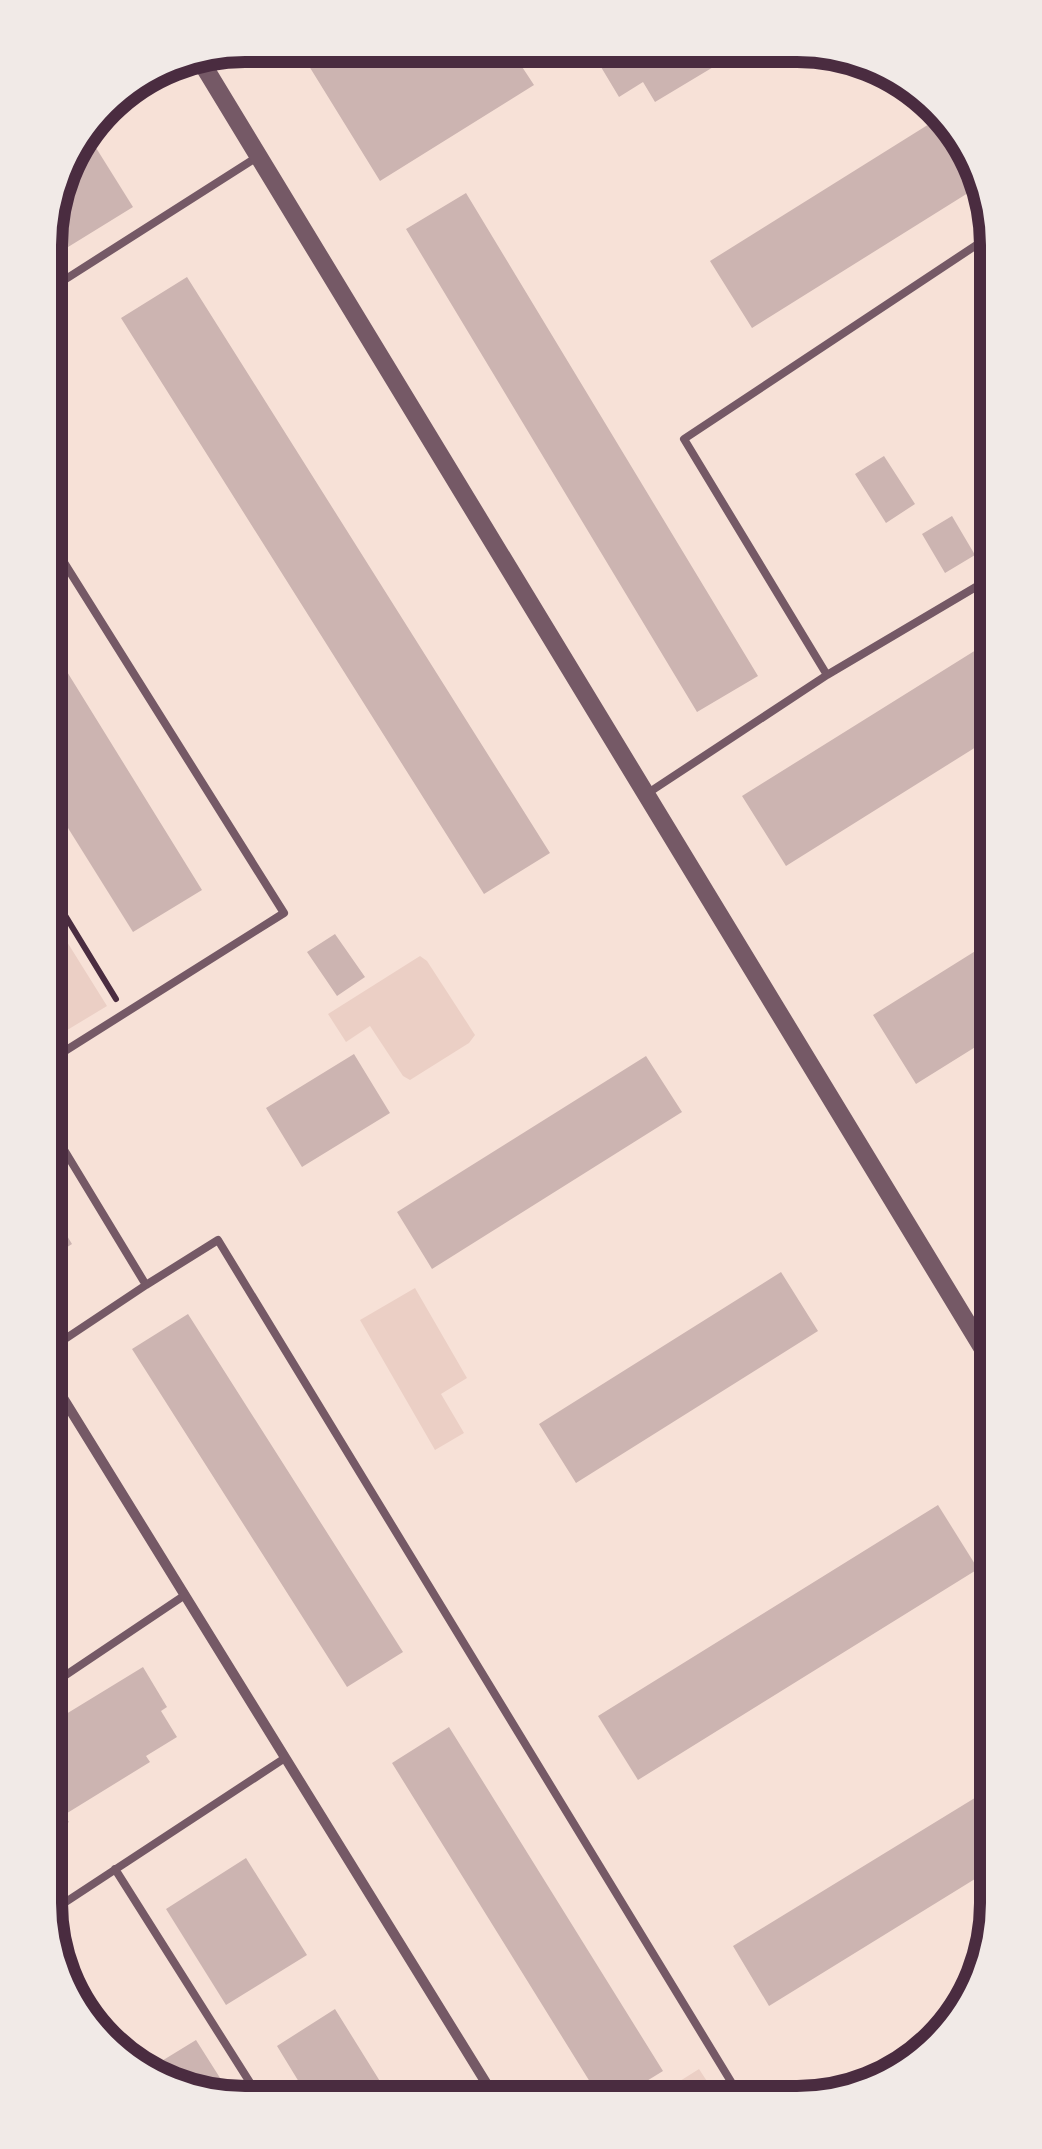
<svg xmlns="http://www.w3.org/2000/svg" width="1042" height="2149" font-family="'Fira Sans Condensed',sans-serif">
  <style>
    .green { fill: #ebcfc5 }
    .building { fill: #ccb4b1 }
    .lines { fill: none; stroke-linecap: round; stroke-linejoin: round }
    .path { stroke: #4a2c40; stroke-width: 6 }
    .service { stroke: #755966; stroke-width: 8 }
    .minor { stroke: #755966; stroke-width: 10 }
    .tertiary { stroke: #755966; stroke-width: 18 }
    .rim { fill: none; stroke: #4a2c40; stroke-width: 12 }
  </style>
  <rect width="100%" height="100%" fill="#f7e1d7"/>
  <path class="green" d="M49 913 107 1006 49 1041Z
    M420 956 427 961 475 1035 469 1043 410 1080 403 1076 370 1026 346 1042 328 1014Z
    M415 1288 467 1378 441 1394 464 1433 435 1450 360 1320Z
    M699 2069 718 2098H653Z"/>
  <path class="building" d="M296 45 509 47 534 85 380 181Z
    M589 47 718 48H745L655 102 643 82 619 97Z
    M942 116 984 183 752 328 710 261Z
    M93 143 133 207 47 260V220L65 160Z
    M466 193 758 676 697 712 406 229Z
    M187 277 550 853 484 894 121 318Z
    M884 456 915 504 886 523 855 474Z
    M952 516 975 555 945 573 922 534Z
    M992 640V737L786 866 742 796Z
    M48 641 202 890 133 932 48 796Z
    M335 934 365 977 337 996 307 952Z
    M993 940V1036L916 1084 873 1015Z
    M354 1054 390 1113 302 1167 266 1108Z
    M646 1056 682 1112 432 1269 397 1212Z
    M50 1208 72 1244 50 1258Z
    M781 1272 818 1331 576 1483 539 1424Z
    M188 1314 403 1652 347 1687 132 1349Z
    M938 1505 978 1569 638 1780 598 1716Z
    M143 1667 167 1707 161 1711 177 1737 146 1756 150 1762 64 1815 69 1822 53 1832 58 1841 52 1845 51 1735 58 1731 53 1722Z
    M449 1727 663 2071 619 2098H600L392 1763Z
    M996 1785V1866L769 2006 733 1946Z
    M246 1858 307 1955 226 2005 166 1909Z
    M335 2009 391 2099 310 2100 277 2046Z
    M196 2040 234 2100H207L147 2070Z"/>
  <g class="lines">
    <path class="path" d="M49 889 116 999"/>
    <path class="service" d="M47 291 257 157
      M48 537 284 913 49 1061
      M827 675 684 439 990 236
      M648 793 827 675 991 578
      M49 1125 146 1285 50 1349
      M146 1285 218 1240 741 2098
      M51 1685 185 1595
      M115 1869 261 2100
      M52 1911 285 1758"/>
    <path class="minor" d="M50 1377 496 2099"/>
    <path class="tertiary" d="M197 55 994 1367"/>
  </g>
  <path d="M0 0H1042V2149H0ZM245 62H797A183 183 0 0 1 980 245V1903A183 183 0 0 1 797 2086H245A183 183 0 0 1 62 1903V245A183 183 0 0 1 245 62Z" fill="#f1eae7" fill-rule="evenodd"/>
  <path class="rim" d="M245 62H797A183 183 0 0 1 980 245V1903A183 183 0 0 1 797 2086H245A183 183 0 0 1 62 1903V245A183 183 0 0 1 245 62Z"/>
</svg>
